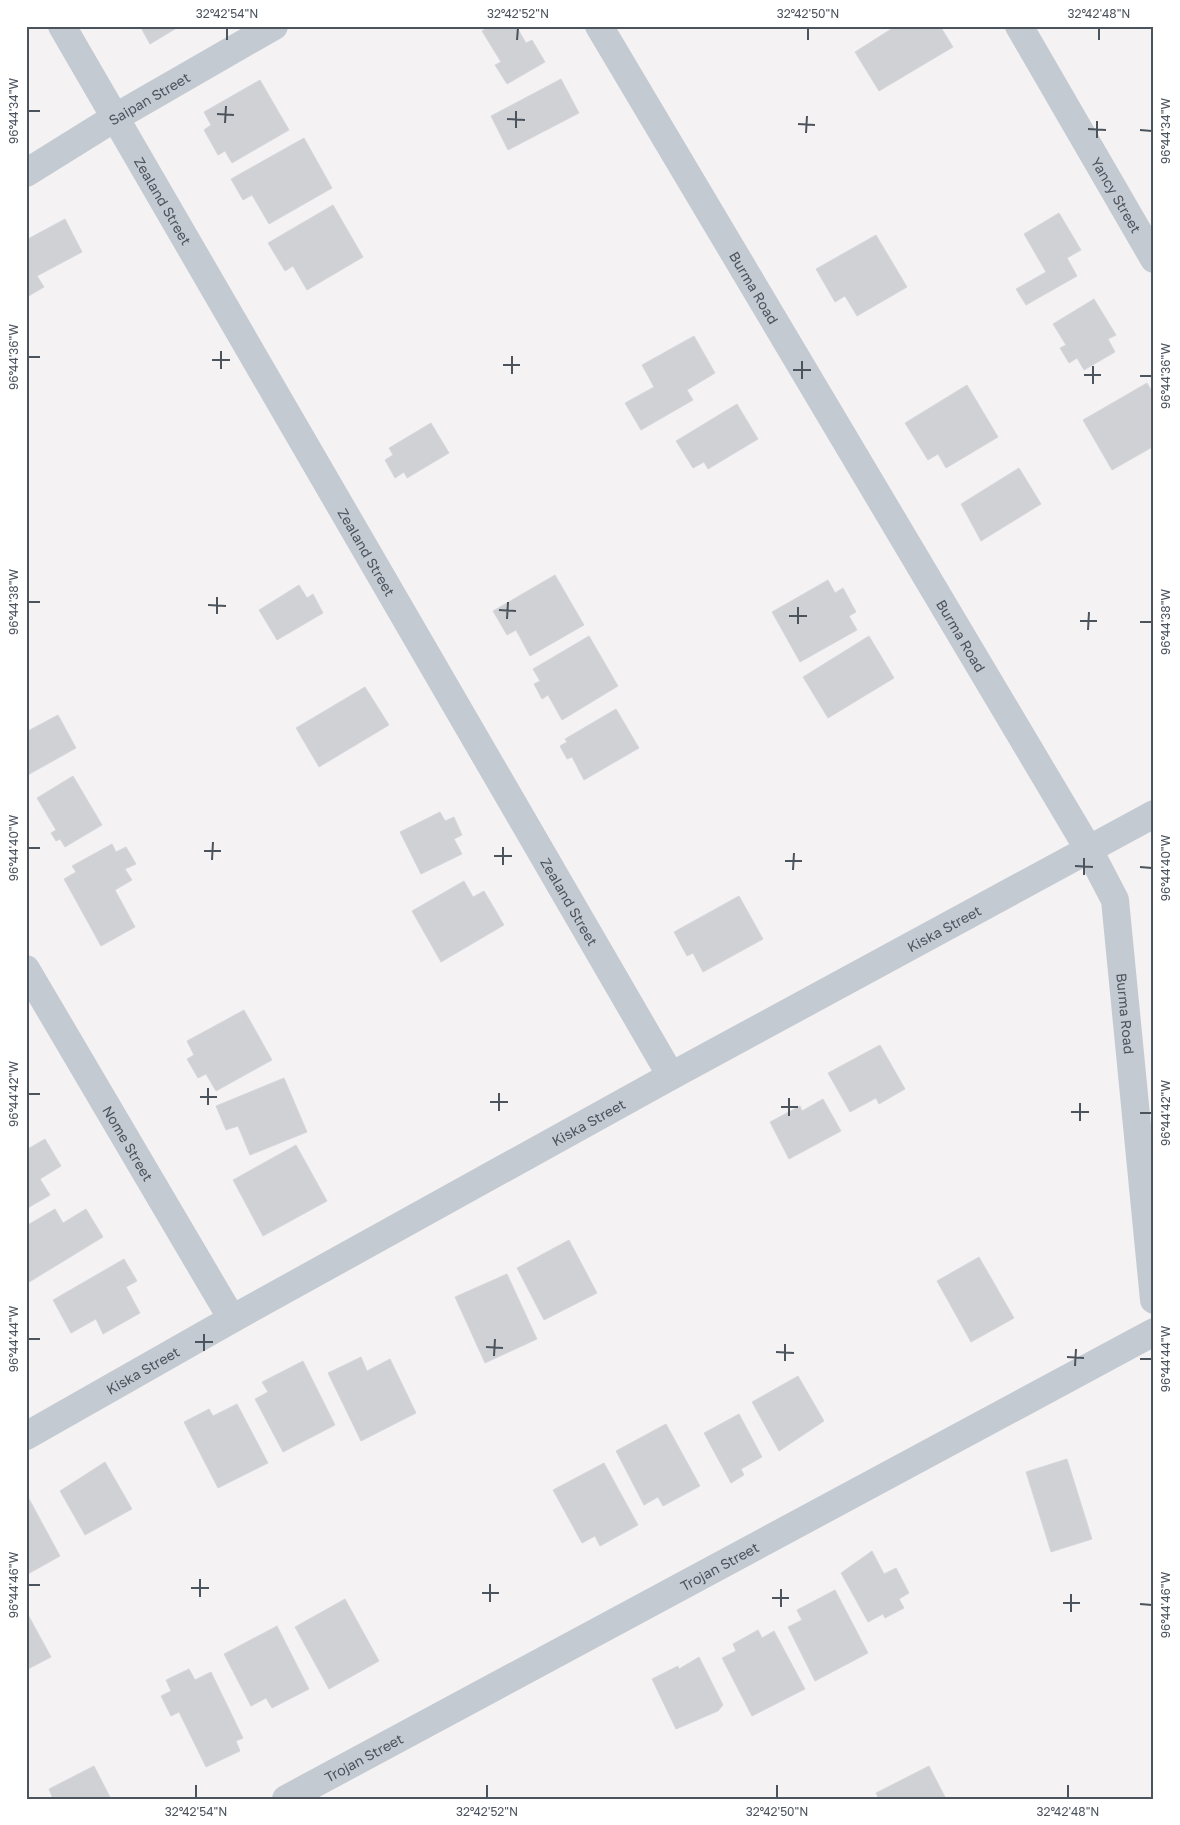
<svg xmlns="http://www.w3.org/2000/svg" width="1180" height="1825" font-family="'Golos Text',sans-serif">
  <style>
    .building { fill: #cfd1d5; stroke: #d6d7dc }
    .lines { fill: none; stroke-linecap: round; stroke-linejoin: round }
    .minor { stroke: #c4cad2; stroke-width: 28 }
    .ticks { fill: none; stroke: #4b535d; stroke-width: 2 }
    .labels { text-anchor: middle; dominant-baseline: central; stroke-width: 4.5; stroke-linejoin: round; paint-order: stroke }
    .street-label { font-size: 14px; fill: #4b535d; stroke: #fff }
    .neatline { fill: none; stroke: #4b535d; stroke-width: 2 }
    .ticks-label { font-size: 12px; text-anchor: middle; fill: #4b535d }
  </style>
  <rect width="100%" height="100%" fill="#f4f2f2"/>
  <path class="building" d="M140 26H180L150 44Z
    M490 26H516L526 43 532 40 545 62 507 84 495 65 501 62 482 31Z
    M896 26H940L953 47 879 91 855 52Z
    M561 79 579 113 508 150 491 116Z
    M260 80 289 130 232 163 225 151 218 155 204 130 211 125 204 112Z
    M304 138 332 188 269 224 252 195 243 200 231 179Z
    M333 205 363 257 307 290 293 266 285 271 268 243Z
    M1059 213 1081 250 1067 258 1077 276 1026 305 1016 289 1046 272 1024 234Z
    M65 219 82 252 37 276 44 287 27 297 26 240Z
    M876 235 907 287 857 316 845 296 835 302 816 269Z
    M1094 299 1116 335 1108 339 1115 352 1084 370 1077 358 1069 363 1060 348 1066 345 1053 324Z
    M694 336 715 373 687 390 693 400 641 430 625 403 654 387 642 365Z
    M1147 383 1154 395V411L1152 412 1154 415V446L1112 470 1083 420Z
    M967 385 998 437 946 468 938 454 928 460 905 423Z
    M737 404 758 439 708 469 704 462 693 468 676 441Z
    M431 423 449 453 407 478 404 472 395 478 385 460 393 455 389 448Z
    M1019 468 1041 504 981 541 961 504Z
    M555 575 584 625 530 656 516 630 507 635 493 611Z
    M828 580 835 593 843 588 856 612 849 616 857 630 800 662 772 612Z
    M299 585 307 598 313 594 323 613 277 640 259 610Z
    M589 636 618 686 562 720 548 695 542 699 534 684 540 681 533 669Z
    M869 636 894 678 828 718 803 677Z
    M365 687 389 725 319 767 296 728Z
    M616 709 639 748 584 780 572 757 567 759 560 746 567 742 565 739Z
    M58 715 76 748 26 776V732Z
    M73 776 102 825 65 847 60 839 56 841 51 833 56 830 37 798Z
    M440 812 445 821 454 817 462 835 454 839 462 854 421 874 400 832Z
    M112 844 116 852 126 847 136 864 125 869 132 880 115 890 135 927 101 946 64 879 76 872 72 866Z
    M464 881 473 897 484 891 504 925 441 962 412 911Z
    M739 896 763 939 703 972 693 953 687 956 674 932Z
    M244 1010 272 1060 216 1091 206 1074 198 1078 187 1059 194 1055 187 1041Z
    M880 1045 905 1089 879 1104 876 1098 850 1112 828 1073Z
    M284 1078 307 1132 250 1155 238 1126 226 1130 216 1106Z
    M823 1099 841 1131 789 1159 770 1122 800 1106 802 1111Z
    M45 1139 61 1166 40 1179 50 1195 26 1209V1150Z
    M296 1145 327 1201 263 1236 233 1180Z
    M55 1209 63 1223 86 1209 103 1237 26 1284V1226Z
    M569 1240 597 1293 544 1320 517 1268Z
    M979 1257 1014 1318 971 1342 937 1281Z
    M124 1259 137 1281 126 1287 140 1313 103 1334 96 1319 71 1333 53 1300Z
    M507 1274 537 1339 485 1363 455 1297Z
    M361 1357 367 1371 390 1359 416 1413 361 1441 328 1373Z
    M303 1361 335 1425 283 1452 255 1399 268 1392 262 1382Z
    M798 1376 824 1421 779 1451 752 1402Z
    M237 1404 268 1463 218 1488 184 1422 209 1409 213 1416Z
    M739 1414 762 1457 741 1469 744 1475 731 1483 704 1433Z
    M666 1424 700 1486 663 1506 658 1497 644 1505 616 1451Z
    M1067 1459 1092 1539 1051 1552 1026 1472Z
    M105 1462 132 1509 85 1535 60 1491Z
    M604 1463 638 1525 600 1546 595 1536 582 1543 553 1490Z
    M28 1497 60 1556 26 1575V1498Z
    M872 1551 884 1574 896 1568 909 1593 899 1599 904 1608 885 1618 883 1614 868 1622 841 1573Z
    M835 1590 868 1653 815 1681 788 1627 802 1620 797 1610Z
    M345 1599 379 1661 329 1689 295 1627Z
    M26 1611 51 1657 26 1670Z
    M277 1626 309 1689 272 1708 266 1698 251 1706 224 1654Z
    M758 1630 762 1638 774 1631 805 1689 752 1716 722 1658 736 1651 733 1644Z
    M699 1657 723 1705 718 1711 676 1729 652 1679 678 1666 679 1669Z
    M189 1669 195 1680 211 1672 243 1738 236 1741 240 1751 206 1767 179 1712 171 1716 161 1696 171 1691 166 1680Z
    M94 1766 111 1799H53L49 1789Z
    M929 1766 946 1799H879L876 1793Z"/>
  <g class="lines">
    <g class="minor">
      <path id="s1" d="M62 26 671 1076"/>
      <path id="s2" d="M599 26 1089 850 1115 900 1154 1300"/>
      <path id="s3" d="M1019 26 1154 259"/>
      <path id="s4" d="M26 173 116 117 274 26"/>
      <path id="s5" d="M26 969 232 1319"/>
      <path id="s6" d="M26 1436 232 1319 671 1076 1154 814"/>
      <path id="s7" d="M286 1799 1154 1332"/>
    </g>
  </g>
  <path class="ticks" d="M227 40V28M517 40 518 28M808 40V28M1099 40V28M28 111H40M217 114 234 115M507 119 525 120M225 123 226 106M798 124 815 125M516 128V111M1088 129 1106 130M1140 130 1152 131M806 133 807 116M1097 138V121M28 357H40M212 360H230M503 365H520M221 369V351M793 370H811M512 374V356M1084 375H1101M1140 376H1152M802 379V361M1093 384V366M28 602H40M208 605 226 606M499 610 516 611M217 614V597M789 616H807M507 619 508 602M1080 621H1097M1140 622H1152M798 624V607M1088 630 1089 612M28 848H40M204 851H221M494 856H512M212 860 213 842M785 861H802M503 865V847M1075 866 1093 867M1140 867 1152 868M793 870 794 853M1084 875V858M28 1094H40M200 1097H217M490 1102H508M208 1105V1088M781 1107H798M499 1111V1093M1071 1112H1089M1140 1113H1152M789 1116V1098M1080 1121V1103M28 1339H40M195 1342H213M486 1347 503 1348M204 1351V1334M776 1352 794 1353M494 1356 495 1339M1067 1357 1084 1358M1140 1359H1152M785 1361V1344M1075 1366 1076 1349M28 1585H40M191 1588H209M482 1593H499M200 1597V1579M772 1598H789M490 1602V1584M1063 1603H1080M1140 1604 1152 1605M781 1607V1589M1071 1612V1594M196 1798V1785M487 1798V1785M777 1798V1785M1068 1798V1785"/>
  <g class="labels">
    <g class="street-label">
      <text stroke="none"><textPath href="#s4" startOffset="144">Saipan Street</textPath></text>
      <text stroke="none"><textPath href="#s3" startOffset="195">Yancy Street</textPath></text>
      <text stroke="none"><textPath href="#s1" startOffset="202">Zealand Street</textPath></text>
      <text stroke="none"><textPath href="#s2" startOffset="304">Burma Road</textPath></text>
      <text stroke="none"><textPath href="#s1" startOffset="608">Zealand Street</textPath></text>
      <text stroke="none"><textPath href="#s2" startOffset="709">Burma Road</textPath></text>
      <text stroke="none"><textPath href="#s1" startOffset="1012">Zealand Street</textPath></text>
      <text stroke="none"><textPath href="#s6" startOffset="1049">Kiska Street</textPath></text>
      <text stroke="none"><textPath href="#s2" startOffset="1129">Burma Road</textPath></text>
      <text stroke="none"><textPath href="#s6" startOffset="644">Kiska Street</textPath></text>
      <text stroke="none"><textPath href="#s5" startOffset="202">Nome Street</textPath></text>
      <text stroke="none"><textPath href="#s6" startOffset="134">Kiska Street</textPath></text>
      <text stroke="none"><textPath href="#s7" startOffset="492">Trojan Street</textPath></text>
      <text stroke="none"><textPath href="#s7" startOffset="88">Trojan Street</textPath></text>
    </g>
  </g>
  <rect width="1180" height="1825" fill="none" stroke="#ffffff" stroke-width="55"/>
  <rect x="28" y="28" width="1124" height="1770" class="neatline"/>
  <g class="ticks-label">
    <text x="227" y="18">32°42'54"N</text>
    <text x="518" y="18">32°42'52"N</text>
    <text x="808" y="18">32°42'50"N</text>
    <text x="1099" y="18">32°42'48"N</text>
    <text transform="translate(14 111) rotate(-90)" y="4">96°44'34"W</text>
    <text transform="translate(1166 131) rotate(-90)" y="4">96°44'34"W</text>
    <text transform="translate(14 357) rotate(-90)" y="4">96°44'36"W</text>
    <text transform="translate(1166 376) rotate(-90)" y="4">96°44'36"W</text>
    <text transform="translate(14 602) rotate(-90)" y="4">96°44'38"W</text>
    <text transform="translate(1166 622) rotate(-90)" y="4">96°44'38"W</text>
    <text transform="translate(14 848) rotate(-90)" y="4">96°44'40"W</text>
    <text transform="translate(1166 868) rotate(-90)" y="4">96°44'40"W</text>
    <text transform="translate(14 1094) rotate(-90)" y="4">96°44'42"W</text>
    <text transform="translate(1166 1113) rotate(-90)" y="4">96°44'42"W</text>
    <text transform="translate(14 1339) rotate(-90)" y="4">96°44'44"W</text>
    <text transform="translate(1166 1359) rotate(-90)" y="4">96°44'44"W</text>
    <text transform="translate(14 1585) rotate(-90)" y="4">96°44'46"W</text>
    <text transform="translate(1166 1605) rotate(-90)" y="4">96°44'46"W</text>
    <text x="196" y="1816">32°42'54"N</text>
    <text x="487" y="1816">32°42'52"N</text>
    <text x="777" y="1816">32°42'50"N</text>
    <text x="1068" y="1816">32°42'48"N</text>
  </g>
</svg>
